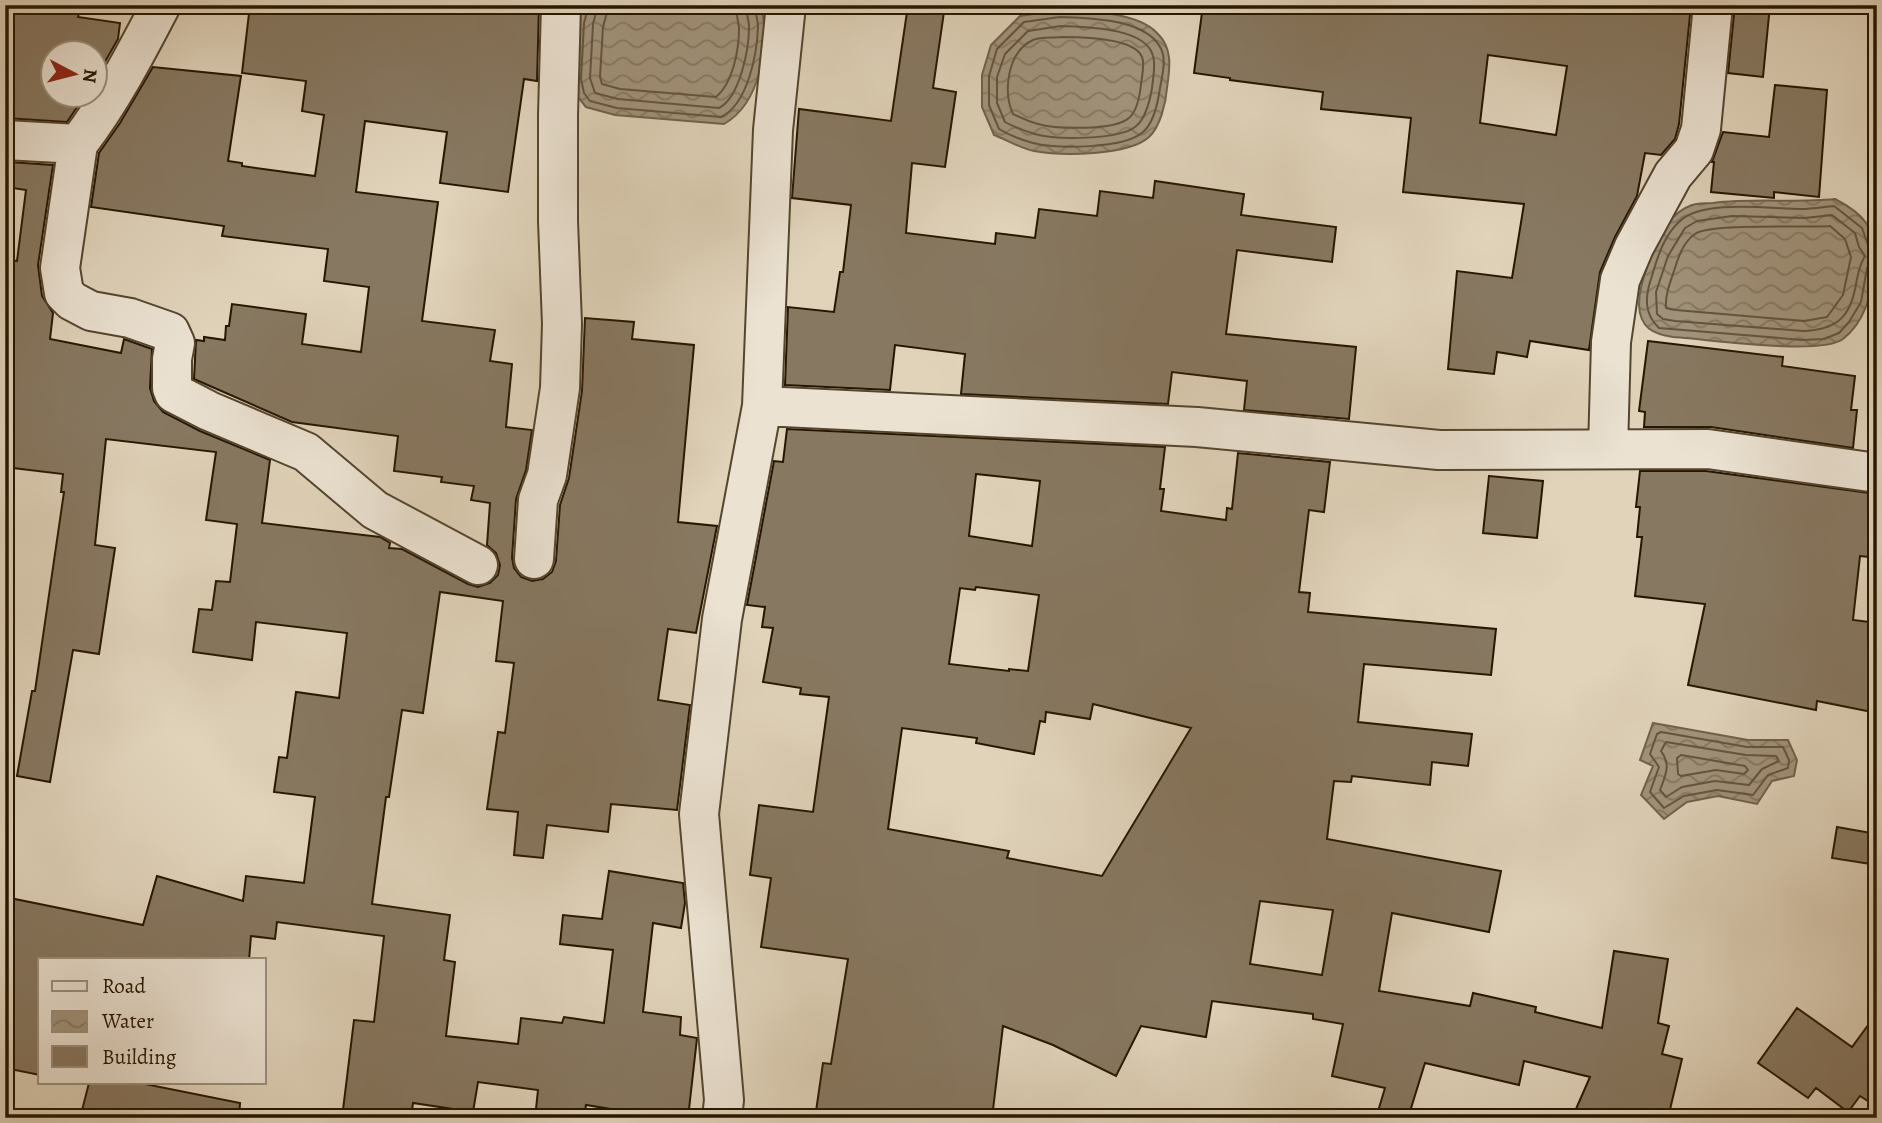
<svg xmlns="http://www.w3.org/2000/svg" width="1882" height="1123" font-family="Alegreya,serif">
  <style>
    .water { fill: url(#water-waves); stroke: #70614a; stroke-width: 2 }
    .lines { fill: none; stroke-linecap: round; stroke-linejoin: round }
    .shore { stroke: #64543e; stroke-width: 2 }
    .building { fill: #877861; stroke: #261601; stroke-width: 2; fill-rule: evenodd }
    .street-casing { stroke: #54452f; stroke-width: 42 }
    .street { stroke: #ebe2d2; stroke-width: 38 }
  </style>
  <defs>
    <pattern id="water-waves" width="16" height="10" patternUnits="userSpaceOnUse" patternTransform="scale(1.75)"><rect width="16" height="10" fill="#a1937b"/><path d="M0 5q4-4 8 0t8 0" fill="none" stroke="#837762"/></pattern>
  </defs>
  <rect width="100%" height="100%" fill="#e0d3ba"/>
  <filter id="stains"><feTurbulence type="fractalNoise" baseFrequency=".00286" numOctaves="4"/><feColorMatrix values="0 0 0 0 .2 0 0 0 0 .09 0 0 0 0 .02 0 0 0 .5 -.17"/></filter>
  <radialGradient id="worn" r=".72"><stop offset=".6" stop-color="#630" stop-opacity="0"/><stop offset="1" stop-color="#630" stop-opacity=".3"/></radialGradient>
  <path class="water" d="M583 5H761C770 43 761 103 724 124L615 115 586 107 577 96V21Z
    M1060 10C1087 11 1137 12 1157 33 1173 48 1170 67 1167 88 1166 103 1160 127 1149 137 1128 156 1061 156 1034 151 1020 148 1007 140 994 135L982 107V75L991 45 1020 16Z
    M1835 199C1864 214 1877 228 1874 262 1873 289 1866 321 1843 339 1820 356 1707 339 1673 337 1653 334 1640 328 1639 305 1639 288 1645 274 1650 258 1657 237 1670 213 1692 205 1698 203 1706 203 1713 203 1753 198 1795 203 1835 199Z
    M1653 723 1748 740H1788L1797 760 1794 776 1772 781 1757 804 1718 796 1687 802 1664 819 1641 795 1653 766 1640 760Z"/>
  <g class="lines">
    <path class="shore" d="M589 5 584 23 581 79 584 93 590 101 617 108 721 117C748 104 757 54 758 27 758 20 755 13 755 5
      M598 5 593 24 590 78 595 93 618 99 719 108C740 97 749 49 749 27 749 20 746 13 746 5
      M609 5 603 27 600 77 602 84 620 89 716 97C733 83 739 50 739 28 738 20 736 13 736 5
      M1060 17C1088 18 1149 18 1162 51 1166 61 1162 77 1160 88 1158 102 1154 123 1143 132 1124 149 1057 149 1033 143 1022 140 1009 135 999 129L989 105V76L997 49 1024 22Z
      M1061 26C1084 27 1146 27 1153 56 1156 65 1153 78 1152 88 1150 100 1146 119 1135 127 1118 140 1056 140 1035 134 1025 131 1014 127 1005 122L997 103V77L1005 54 1028 31Z
      M1061 37C1079 37 1134 37 1142 57 1145 64 1142 76 1141 84 1140 94 1137 111 1129 118 1114 131 1056 129 1038 124 1030 122 1021 118 1013 114 1003 92 1007 52 1033 40 1040 37 1053 38 1061 37Z
      M1832 215 1855 233 1859 247 1865 256C1858 267 1858 276 1855 289 1849 320 1833 330 1803 331L1675 321 1663 319 1657 314 1656 292 1668 256 1685 228 1697 221 1732 216 1805 218Z
      M1830 226 1845 239 1851 257 1843 295 1827 317 1804 321 1676 310 1666 308C1665 295 1670 283 1674 271 1678 258 1683 242 1695 234 1710 223 1805 228 1830 226Z
      M1877 249 1868 245 1862 228 1834 206C1823 207 1812 209 1801 209 1770 209 1704 199 1680 221 1663 236 1657 259 1651 279 1645 297 1644 314 1659 328L1803 340 1824 339 1839 333 1849 322 1861 302 1867 268 1871 264H1877
      M1661 732 1747 747H1783L1789 760 1788 768 1768 775 1753 795 1717 790 1684 796 1664 808 1650 792 1659 767 1650 754 1657 734Z
      M1666 742 1746 755 1776 756 1779 761 1762 769 1749 785 1715 781 1682 787 1666 797 1660 790C1666 774 1671 765 1661 751Z
      M1681 755 1745 766 1748 770 1744 774 1716 770 1681 776 1678 774 1677 758Z"/>
  </g>
  <path class="building" d="M9 5 79 13 78 17 120 23 118 39 94 81V52H52V94H86L67 122 5 118V31Z
    M250 5H539L537 81 524 79 508 192 440 183 447 132 365 121 356 192 438 202 422 321 495 330 490 361 512 364 506 427 532 430 526 470 516 499 512 558 514 568 521 577 532 581 543 579 552 572 556 561 560 505 569 478 582 391 585 318 634 322 632 339 694 345 678 522 717 526 696 633 668 629 658 700 690 705 677 810 611 804 608 832 547 825 543 858 514 855 518 812 487 809 498 732 505 733 514 663 496 661 503 601 440 592 423 713 402 710 389 797H386L372 904 450 915 444 960 455 962 446 1036 518 1044 521 1018 562 1023 564 1017 604 1023 613 950 560 944 563 915 602 919 609 871 683 883 685 903 681 928 653 923 643 1012 681 1017 680 1035 697 1038 688 1118H665L586 1105 584 1118H535L538 1090 478 1082 473 1112 413 1103 411 1118H342L354 1020 374 1022 384 936 277 922 275 939 251 936 249 960H40V1075L5 1068V897L143 925 157 876 243 901 246 876 304 883 315 797 274 792 279 757 287 758 296 692 339 698 347 633 256 622 252 660 193 652 199 609 212 610 216 581 230 582 237 524 206 520 216 452 106 439 95 545 115 548 99 654 73 650 50 782 17 776 32 691H35L64 492H61L63 474 5 467V298L10 260 17 261 26 190 6 187 9 162 53 165 38 265 42 296 53 313 50 339 121 353 124 339 152 349 150 388 154 401 163 412 200 431 270 460 262 523 380 537 390 543 389 548 402 549 468 584 478 587 490 583 498 575 500 565 496 553 487 545 490 503 471 500 474 486 441 482 442 477 394 471 398 436 292 422 194 379 196 340 204 341V337L225 340 226 326H229L232 304 306 314 302 344 361 352 369 287 324 281 328 249 222 236 224 226 91 207 99 153 120 123 153 67 241 76 228 161 242 163V166L315 176 324 115 302 111 306 81 242 73Z
    M908 5H945L933 88 956 92 945 167 912 163 906 233 995 244 996 233 1035 238 1039 209 1097 216 1100 191 1153 198 1155 181 1244 194 1241 215 1336 227 1332 262 1237 250 1226 334 1356 347 1349 419 1244 410 1247 381 1172 372 1168 404 961 394 965 354 895 345 890 390 785 385 788 307 834 312 840 272H843L851 205 792 198 799 109 891 121Z
    M1203 5H1691L1679 124 1675 139 1661 155 1645 153 1637 196 1615 237 1600 272 1589 350 1530 341 1527 357 1497 352 1494 374 1448 369 1457 271 1512 278 1524 204 1403 192 1411 118 1321 109 1323 92 1230 80V78L1194 73ZM1488 55 1567 66 1556 135 1480 123Z
    M1735 5H1770L1763 77 1728 73Z
    M1775 85 1827 90 1819 197 1774 192V198L1711 192 1714 162H1712L1723 132 1769 137Z
    M1648 341 1783 357 1782 366 1855 376 1851 410H1857L1853 448 1711 427H1644L1645 412 1639 411Z
    M787 429 1165 447 1160 489H1164L1161 511 1226 520 1227 508 1232 509 1238 453 1330 462 1324 512 1309 510 1299 592 1310 593 1308 612 1496 629 1491 675 1364 664 1358 722 1472 734 1468 766 1432 762 1430 785 1352 776 1351 782 1334 781 1327 839 1501 871 1489 932 1392 913 1379 991 1470 1006 1473 993 1536 1007 1535 1012 1602 1028 1614 951 1668 959 1658 1023 1669 1026 1662 1054 1682 1059 1668 1118H1572L1590 1077 1524 1061 1519 1085 1425 1063 1408 1118H1376L1385 1088 1332 1076 1343 1024 1313 1019V1014L1212 1001 1206 1037 1141 1026 1116 1076 1053 1045 1003 1026 992 1118H815L823 1063 831 1064 848 959 761 947 771 878 750 875 759 805 813 812 829 697 800 694 801 688 763 682 773 628 762 627 765 607 747 605 774 461 783 462ZM976 474 1040 481 1032 546 969 536ZM976 587 1039 595 1028 671 1009 669V671L949 664 960 588 975 590ZM1093 704 1191 728 1102 876 1007 858 1009 851 888 829 902 728 977 738 976 743 1034 754 1040 721 1045 722 1046 712 1090 719ZM1260 901 1333 910 1322 975 1250 964Z
    M1640 471H1706L1877 494 1869 557 1860 556 1853 620 1877 623V713L1817 701 1816 710 1688 685 1705 604 1635 596 1642 537H1637L1640 507H1636Z
    M1489 476 1543 481 1537 538 1483 533Z
    M1837 827 1877 834V865L1832 858Z
    M1797 1008 1852 1047 1877 1013V1107L1860 1096 1848 1112 1816 1088 1808 1098 1758 1063Z
    M89 1083H140L240 1103 239 1118H80Z"/>
  <g class="lines">
    <g class="street-casing">
      <path id="street" d="M5 140 78 144C111 101 136 53 161 5
        M78 144 60 268 64 293 72 301 91 311 130 318 170 332 175 343 172 359V388L174 393 209 411 306 452 375 510 478 565
        M762 406 1197 427 1439 450 1708 449 1877 473
        M1608 449 1611 342 1620 280 1634 247 1673 175 1694 150 1701 129 1713 5
        M534 559 538 500 547 475 560 388 562 324 558 221V115L561 5
        M722 1118 724 1100 699 814 722 619 762 406 773 130 786 5"/>
    </g>
    <use href="#street" class="street"/>
  </g>
  <rect width="1882" height="1123" fill="none" stroke="#e0d3ba" stroke-width="28"/>
  <rect x="7" y="7" width="1868" height="1109" fill="none" stroke="#261601" stroke-width="3.5"/>
  <rect x="14" y="14" width="1854" height="1095" fill="none" stroke="#261601" stroke-width="2"/>
  <rect x="38" y="958" width="228" height="126" fill="#ebe2d2" stroke="#9c907e" stroke-width="2"/>
  <rect x="52" y="981" width="35" height="10" fill="#ebe2d2" stroke="#9c907e" stroke-width="2"/>
  <text x="102" y="993" font-size="21" fill="#261601">Road</text>
  <rect x="52" y="1011" width="35" height="21" fill="url(#water-waves)" stroke="#9c907e" stroke-width="2"/>
  <text x="102" y="1028" font-size="21" fill="#261601">Water</text>
  <rect x="52" y="1046" width="35" height="21" fill="#877861" stroke="#9c907e" stroke-width="2"/>
  <text x="102" y="1064" font-size="21" fill="#261601">Building</text>
  <g transform="translate(74 74) rotate(97)"><circle r="33" fill="#ebe2d2" stroke="#9c907e" stroke-width="2"/>
  <path d="M0-5L12 26L0 18L-12 26Z" fill="#8f2418"/>
  <text y="-10" font-size="19" font-weight="bold" text-anchor="middle" fill="#261601">N</text>
  </g>
  <rect width="100%" height="100%" filter="url(#stains)"/>
  <rect width="100%" height="100%" fill="url(#worn)"/>
</svg>
